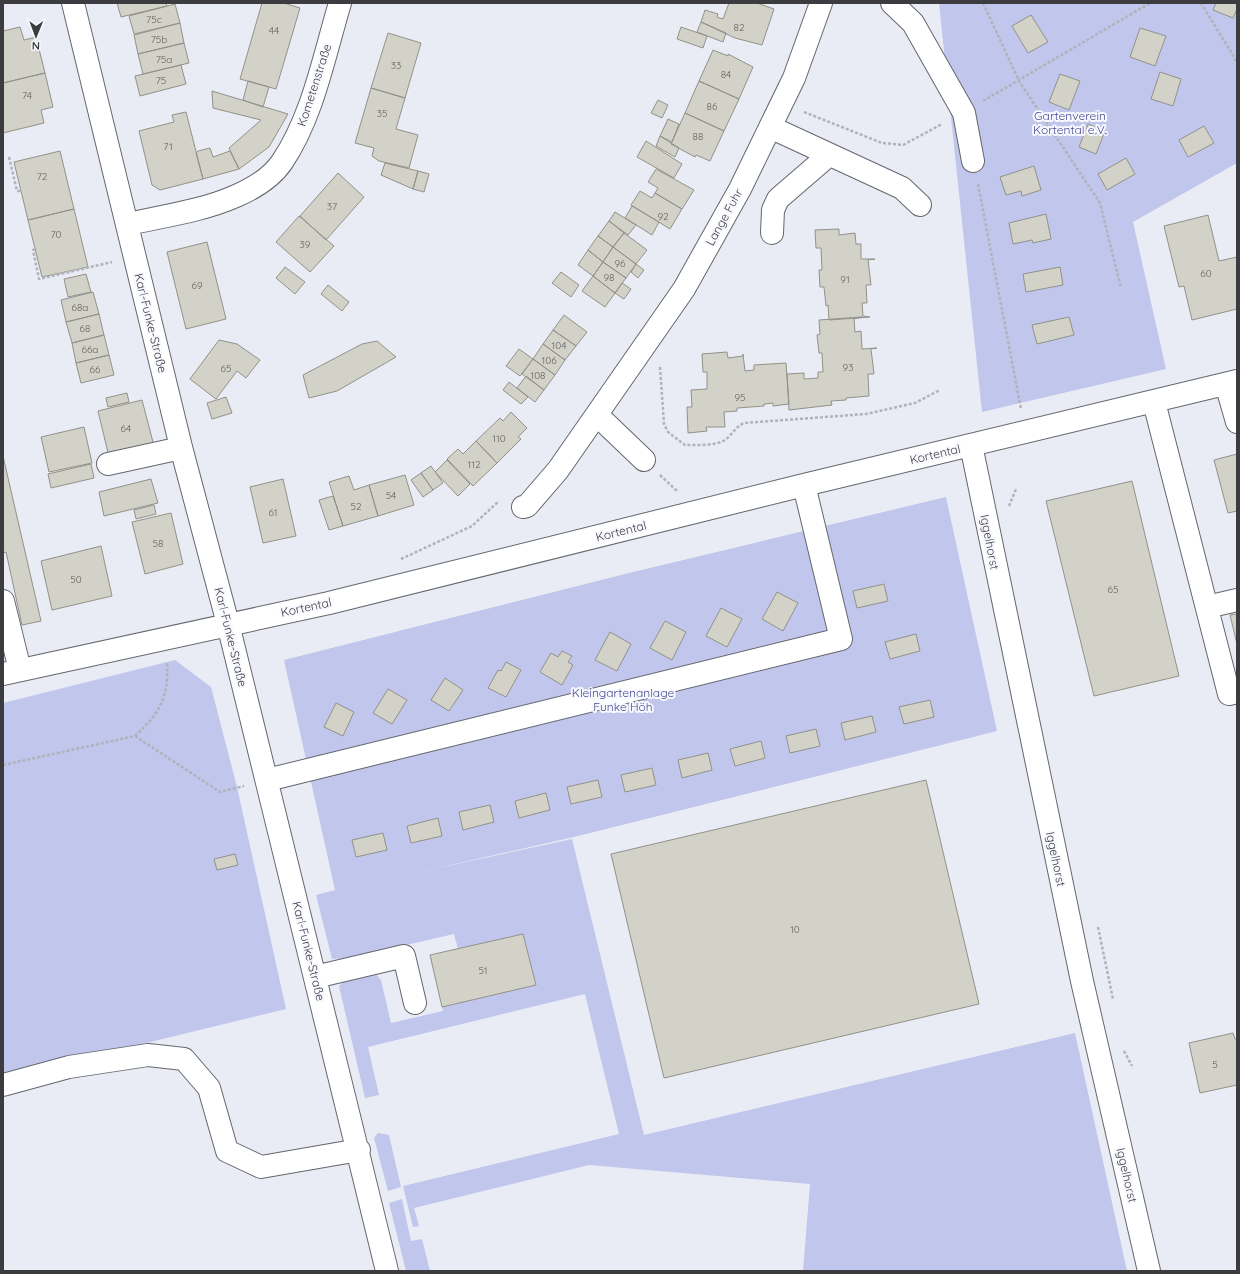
<svg xmlns="http://www.w3.org/2000/svg" width="1240" height="1274" font-family="Quicksand,sans-serif">
  <style>
    .green { fill: #c0c6ec }
    .building { fill: #d3d2c9; stroke: #929189 }
    .lines { fill: none; stroke-linecap: round; stroke-linejoin: round }
    .minor-casing { stroke: #65666e; stroke-width: 24 }
    .path { stroke: #b1b2ba; stroke-width: 2.5; stroke-dasharray: 3 2; stroke-linecap: butt }
    .minor { stroke: #fff; stroke-width: 22 }
    .labels { text-anchor: middle; dominant-baseline: central; stroke-width: 4; stroke-linejoin: round; paint-order: stroke }
    .number-label { font-size: 10px; fill: #626262 }
    .street-label { font-size: 12px; fill: #3c3c40; stroke: #f8f9ff }
    .park-label { font-size: 12px; fill: #454a93; stroke: #f8f9ff }
  </style>
  <rect width="100%" height="100%" fill="#eaecf5"/>
  <path class="green" d="M939 3H1237V163L1133 222 1166 369 982 412Z
    M946 497 997 731 574 837 424 871 572 839 644 1135 1075 1033 1127 1271H803L810 1184 589 1165 414 1208 419 1226 413 1227 403 1186 619 1134 585 994 368 1047 379 1095 365 1098 339 986 345 980 375 973 381 980 391 1023 443 1011 442 1007 536 984 523 934 458 949 454 934 350 958 332 959 316 895 335 890 284 660 629 573Z
    M175 660 211 687 237 787 286 1009 3 1078V703Z
    M378 1133 389 1135 401 1187 388 1191 374 1138Z
    M402 1199 411 1241 422 1239 430 1271H406L389 1203Z"/>
  <path class="building" d="M117 3H166L167 6 121 17Z
    M262 3H284L300 8 276 89 240 79Z
    M729 3H757L774 9 762 45 735 38 701 22 705 10 718 14 717 17 723 19Z
    M1216 3H1237V9L1233 18 1213 10Z
    M175 4 180 23 134 34 129 16Z
    M1031 15 1048 42 1028 53 1012 26Z
    M701 22 726 33 723 42 697 32Z
    M180 23 184 43 138 54 134 35Z
    M20 27 24 40 36 37 45 73 3 83V31Z
    M681 27 707 36 703 48 677 39Z
    M1140 28 1166 36 1155 66 1130 57Z
    M388 33 421 43 405 98 371 88Z
    M184 43 189 63 143 74 138 54Z
    M713 50 728 56V54L753 67 739 99 699 81Z
    M181 65 186 84 140 96 135 76Z
    M1160 72 1181 79 1173 106 1151 99Z
    M45 73 53 107 41 110 44 123 3 133V83Z
    M1060 74 1080 81 1069 110 1049 102Z
    M248 81 269 87 263 107 243 100Z
    M699 81 739 99 724 131 685 113Z
    M371 88 405 98 396 129 418 135 409 168 379 161 372 156 374 148 355 143Z
    M212 91 288 114 269 147 239 169 229 148 261 120 213 108Z
    M658 100 668 105 662 118 651 113Z
    M186 112 203 179 160 190 152 185 139 131 174 122 172 115Z
    M685 113 724 131 710 161 696 155 695 157 671 144Z
    M668 119 679 124 672 142 660 136Z
    M1088 124 1105 131 1096 154 1079 147Z
    M1204 126 1214 143 1188 157 1179 140Z
    M660 136 679 148 675 157 656 146Z
    M646 141 682 164 674 178 637 157Z
    M210 148 213 157 230 151 239 169 203 179 196 153 198 151Z
    M60 151 74 209 28 220 14 162Z
    M1126 158 1135 174 1107 190 1098 174Z
    M385 163 418 171 413 189 381 175Z
    M1034 166 1041 190 1022 196 1021 191 1006 195 1000 177Z
    M656 169 694 190 682 209 655 193 658 188 648 182Z
    M418 171 429 174 424 192 413 189Z
    M338 173 364 197 326 240 300 216Z
    M640 191 652 198 655 193 682 209 670 229 631 205Z
    M632 206 659 222 652 235 625 218Z
    M74 209 88 267 42 277 28 220Z
    M615 212 636 225 628 235 609 221Z
    M1046 214 1051 239 1033 243 1032 240 1013 244 1009 223Z
    M1208 215 1219 261 1237 257V309L1192 320 1184 286 1179 287 1164 226Z
    M299 216 334 246 310 272 276 242Z
    M609 221 624 233 613 247 598 236Z
    M839 229V235L855 233 856 244H861V259H875L868 260 871 285H866L867 303H862L863 316 870 317 829 320 828 305 826 306 824 287H820L819 270H822L821 248H816L815 230Z
    M624 233 647 250 636 264 613 247Z
    M598 236 613 247 603 262 588 250Z
    M207 242 226 319 186 329 167 252Z
    M613 247 636 264 626 278 603 262Z
    M588 250 603 262 593 276 578 265Z
    M603 262 626 278 615 293 593 276Z
    M636 264 644 270 638 278 631 272Z
    M285 267 305 282 295 294 276 278Z
    M1060 267 1063 285 1026 292 1023 274Z
    M561 272 579 285 571 297 552 283Z
    M86 274 91 292 68 297 64 279Z
    M593 276 615 293 605 307 582 291Z
    M622 283 631 289 624 299 615 293Z
    M328 285 349 302 342 311 321 294Z
    M93 292 99 314 66 322 61 300Z
    M99 314 104 335 72 343 66 322Z
    M564 315 587 332 576 346 553 330Z
    M862 317 854 319 855 332 861 331 862 349 877 348 871 349 874 374H868L869 396 846 398V400L831 401 832 405 789 410 787 374 804 373V379L818 378V372H823L822 353H819L817 335 820 334 819 320Z
    M1069 317 1074 335 1037 344 1032 325Z
    M553 330 576 346 565 360 543 344Z
    M104 335 109 355 76 363 72 343Z
    M219 340 237 344 260 360 246 378 237 371 216 399 190 379Z
    M377 341 396 357 337 391 309 398 303 375 362 344Z
    M543 344 565 360 555 375 533 359Z
    M519 349 533 359 520 376 506 366Z
    M727 352 728 358 743 356V354L745 371 754 370V365L786 363 789 404 773 406V403L764 404V406L737 408V411L724 412 725 427H706L707 431 688 433 687 407H692L691 390 707 389V372H703L702 354Z
    M109 355 114 375 81 383 76 363Z
    M533 359 555 375 544 390 522 374Z
    M526 376 544 390 535 402 517 388Z
    M509 382 528 397 521 404 503 390Z
    M127 393 129 402 108 407 106 398Z
    M226 397 232 413 212 419 207 403Z
    M142 400 154 446 109 457 98 411Z
    M511 412 527 428 518 437 521 439 497 463 476 441 500 418 503 421Z
    M84 427 92 463 49 472 41 437Z
    M476 441 497 463 473 486 447 459 458 449 463 454Z
    M1237 454V511L1228 513 1214 460Z
    M3 456 41 621 22 625 6 552 3 553Z
    M447 460 470 484 458 496 435 472Z
    M91 464 94 478 51 488 48 474Z
    M431 466 443 483 433 490 421 473Z
    M421 473 433 490 423 497 411 480Z
    M405 475 414 505 378 516 369 485Z
    M349 476 354 490 369 485 378 516 343 526 329 482Z
    M151 479 158 503 104 516 99 492Z
    M283 479 296 536 263 543 250 487Z
    M1132 481 1179 676 1094 696 1046 501Z
    M333 496 343 526 329 530 319 500Z
    M154 505 156 514 136 519 134 510Z
    M171 513 183 564 145 574 132 522Z
    M101 546 112 596 52 610 41 561Z
    M884 584 888 601 857 608 853 591Z
    M777 592 798 603 783 631 762 619Z
    M721 608 742 619 727 647 706 636Z
    M1237 614V644L1230 615Z
    M665 621 686 632 672 660 650 648Z
    M610 632 631 644 617 671 595 660Z
    M916 634 920 651 890 659 885 642Z
    M562 651 572 656 568 662 573 665 562 685 540 672 551 653 558 657Z
    M506 662 521 670 506 697 488 688 498 670 501 671Z
    M445 678 463 690 449 711 431 700Z
    M388 689 407 700 392 724 373 713Z
    M930 700 934 717 904 724 899 707Z
    M336 703 354 712 343 736 324 727Z
    M872 716 876 732 845 740 841 723Z
    M816 729 820 746 790 753 786 736Z
    M761 741 765 758 735 766 730 749Z
    M708 753 712 770 682 778 678 760Z
    M652 768 656 785 625 792 621 775Z
    M598 780 602 797 571 804 567 787Z
    M926 780 979 1004 664 1078 611 854Z
    M546 793 550 810 519 818 515 801Z
    M490 805 494 822 463 830 459 812Z
    M438 818 442 836 411 843 407 826Z
    M383 833 387 850 356 857 352 840Z
    M235 854 238 865 217 870 214 859Z
    M523 934 536 985 442 1007 430 955Z
    M1233 1033 1235 1039H1237V1085L1200 1093 1189 1043Z"/>
  <g class="lines">
    <g class="minor-casing">
      <path id="minor" d="M73 3 181 447 228 624 387 1271
        M892 3 913 23 964 113 973 161
        M770 127 902 188 920 205
        M128 224C164 216 202 211 236 196 252 189 272 177 282 162 313 116 324 56 340 3
        M772 233 773 210 778 199 829 155
        M1226 384 1237 422
        M1154 402 1229 694 1237 692
        M597 415 644 460
        M971 445 1082 981 1149 1271
        M108 464 181 448
        M523 507 527 506 558 470 684 289 740 189 794 78 821 3
        M3 601 20 670
        M1207 607 1237 600
        M3 674 329 603 804 485 1237 381
        M267 780 841 639 804 485
        M315 977 404 956 415 1003
        M3 1085 69 1067 148 1055 184 1059 209 1088 227 1151 261 1167 359 1150"/>
    </g>
    <path class="path" d="M983 3 1019 81 1100 203 1121 288
      M1201 3 1237 62
      M983 101 1150 3
      M804 112 882 143 903 145 942 124
      M9 157 17 191H21
      M978 184 1021 409
      M35 249 33 250 39 279 112 262
      M660 367 664 424 668 432 685 445C697 445 715 446 725 440 733 434 735 427 744 423L866 414 915 403 940 390
      M660 475 677 491
      M1009 506 1016 489
      M401 559 472 526 499 501
      M135 736 220 792 244 786
      M3 765 135 736C160 713 169 697 167 662
      M1098 927 1113 999
      M1124 1051 1132 1066"/>
    <use href="#minor" class="minor"/>
  </g>
  <g class="labels">
    <g class="number-label">
      <text x="154" y="19">75c</text>
      <text x="739" y="27">82</text>
      <text x="274" y="30">44</text>
      <text x="159" y="39">75b</text>
      <text x="164" y="59">75a</text>
      <text x="396" y="65">33</text>
      <text x="726" y="74">84</text>
      <text x="161" y="80">75</text>
      <text x="27" y="95">74</text>
      <text x="712" y="106">86</text>
      <text x="382" y="113">35</text>
      <text x="698" y="136">88</text>
      <text x="168" y="146">71</text>
      <text x="42" y="176">72</text>
      <text x="332" y="206">37</text>
      <text x="663" y="216">92</text>
      <text x="56" y="234">70</text>
      <text x="305" y="244">39</text>
      <text x="620" y="263">96</text>
      <text x="1206" y="273">60</text>
      <text x="609" y="277">98</text>
      <text x="845" y="279">91</text>
      <text x="197" y="285">69</text>
      <text x="80" y="307">68a</text>
      <text x="85" y="328">68</text>
      <text x="559" y="345">104</text>
      <text x="90" y="349">66a</text>
      <text x="549" y="360">106</text>
      <text x="848" y="367">93</text>
      <text x="226" y="368">65</text>
      <text x="95" y="369">66</text>
      <text x="538" y="375">108</text>
      <text x="740" y="397">95</text>
      <text x="126" y="428">64</text>
      <text x="499" y="438">110</text>
      <text x="474" y="464">112</text>
      <text x="391" y="495">54</text>
      <text x="356" y="506">52</text>
      <text x="273" y="512">61</text>
      <text x="158" y="543">58</text>
      <text x="76" y="579">50</text>
      <text x="1113" y="589">65</text>
      <text x="795" y="929">10</text>
      <text x="483" y="970">51</text>
      <text x="1215" y="1064">5</text>
    </g>
    <g class="street-label">
      <text transform="translate(314 85) rotate(-72)">Kometenstraße</text>
      <text transform="translate(724 217) rotate(-61)">Lange Fuhr</text>
      <text transform="translate(151 323) rotate(76)">Karl-Funke-Straße</text>
      <text transform="translate(935 454) rotate(-13)">Kortental</text>
      <text transform="translate(621 531) rotate(-14)">Kortental</text>
      <text transform="translate(990 542) rotate(79)">Iggelhorst</text>
      <text transform="translate(306 607) rotate(-12)">Kortental</text>
      <text transform="translate(231 637) rotate(76)">Karl-Funke-Straße</text>
      <text transform="translate(1056 859) rotate(78)">Iggelhorst</text>
      <text transform="translate(309 951) rotate(76)">Karl-Funke-Straße</text>
      <text transform="translate(1127 1175) rotate(77)">Iggelhorst</text>
    </g>
    <g class="park-label">
      <text x="1070" y="115">Gartenverein<tspan x="1070" dy="14">Kortental e.V.</tspan></text>
      <text x="623" y="692">Kleingartenanlage<tspan x="623" dy="14">Funke Höh</tspan></text>
    </g>
  </g>
  <rect width="1240" height="1274" fill="none" stroke="#3c3c40" stroke-width="8"/>
  <g transform="translate(36 36) rotate(181)" stroke="#f8f9ff" stroke-width="3" paint-order="stroke">
  <path d="M0-3L7 15L0 10L-7 15Z" fill="#3c3c40"/>
  <text y="-6" font-size="11" font-weight="bold" text-anchor="middle" fill="#3c3c40">N</text>
  </g>
</svg>
